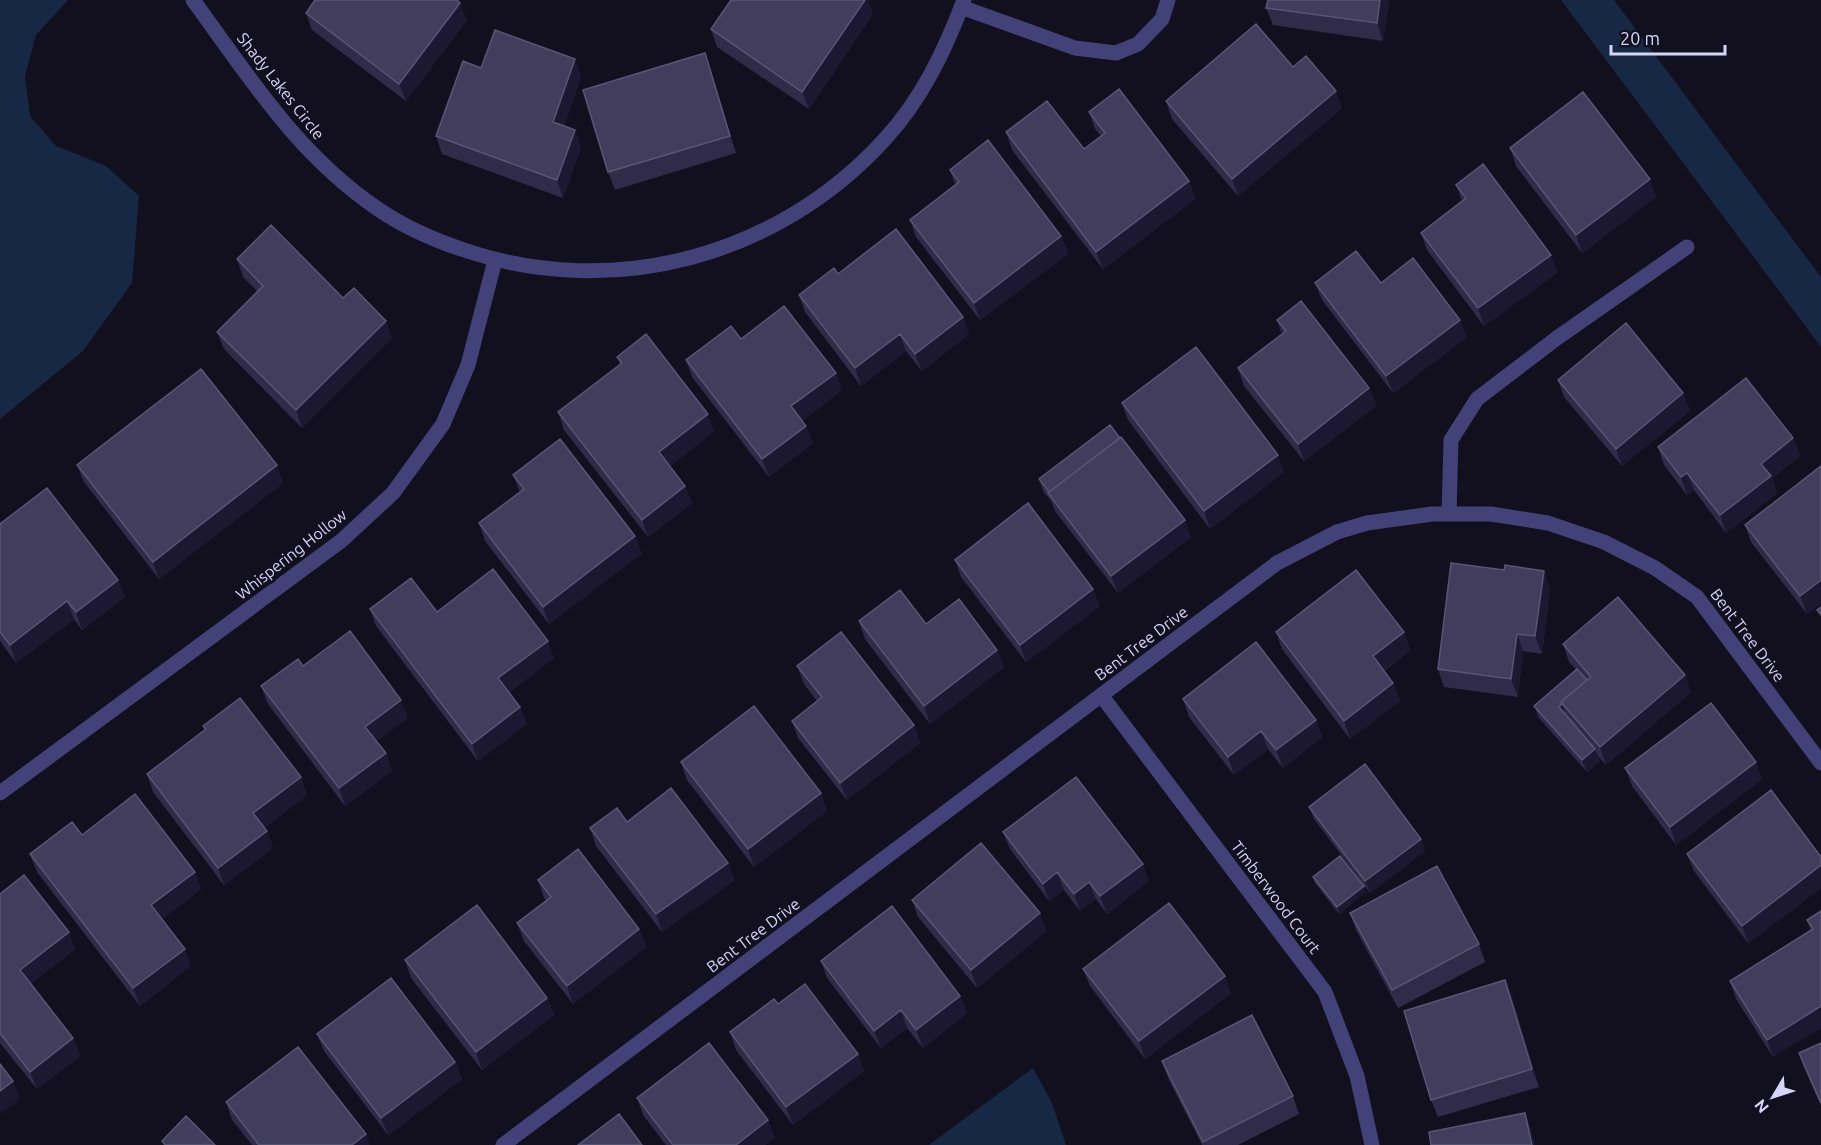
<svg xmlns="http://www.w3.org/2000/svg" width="1821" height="1145" font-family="Ubuntu,sans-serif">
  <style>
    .water { fill: #162843 }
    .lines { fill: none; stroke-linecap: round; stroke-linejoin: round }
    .minor { stroke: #424178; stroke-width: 15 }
    .wall { fill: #312b4a }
    .shaded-wall { fill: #1d1831 }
    .building { fill: #423d5d; stroke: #5a5575; stroke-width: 1.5 }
    .labels { text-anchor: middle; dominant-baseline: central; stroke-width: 6; stroke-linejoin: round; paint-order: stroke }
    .street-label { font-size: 16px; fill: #d7d4f9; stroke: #12101f }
  </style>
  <rect width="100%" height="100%" fill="#12101f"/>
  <path class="water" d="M0 0H68L36 35 25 76 30 116 56 146 106 166 139 196 132 283 83 351 0 419Z
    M1561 0H1614L1821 277V347Z
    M1033 1068 1052 1103 1066 1145H929Z"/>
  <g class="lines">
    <path class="minor" d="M193 0C250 78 297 154 378 209 404 227 434 240 464 250 614 301 779 256 885 139 922 99 945 50 964 0
      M961 7 1075 48 1116 53 1138 44 1162 19 1168 0
      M1449 514 1451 440 1477 399 1557 338 1687 247
      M1101 695 1325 992 1357 1076 1372 1145
      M0 793 341 541 393 493 443 424 468 365 495 260
      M503 1145 1277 563 1337 532 1367 523 1432 514H1491L1548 523 1604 542 1655 568 1697 597 1821 763"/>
  </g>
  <path class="wall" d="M1268 0H1389L1383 41 1273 25 1266 8Z
    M306 13 467 20 406 101 312 30Z
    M873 14 809 109 717 47 711 29Z
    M1293 67 1342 108 1238 196 1172 119 1166 101Z
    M481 68 581 77 564 126 575 130 581 148 563 198 442 154 436 136Z
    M711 70 736 153 615 190 608 172Z
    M1089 112 1189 181 1195 199 1103 269 1012 150 1006 132 1084 149 1101 136 1095 129Z
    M1510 148 1656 197 1582 253 1516 166Z
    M950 170 1061 236 1068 254 980 320 916 237 910 220 955 185Z
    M1456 185 1558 272 1484 326 1427 250 1421 233 1462 201Z
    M237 259 343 298 392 338 302 428 224 349 217 332 258 292 243 277Z
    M838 274 963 317 969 334 922 371 906 351 861 386 805 312 799 295Z
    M1315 283H1381L1467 337 1393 393 1322 300Z
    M1277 320 1369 388 1376 406 1304 461 1244 386 1238 368 1282 334Z
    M741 339 842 390 802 421 813 443 769 477 692 377 686 360Z
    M617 357 714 431 670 466 685 486 692 503 648 537 564 430 558 412 620 364Z
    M1558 380 1683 393 1690 411 1622 466 1564 397Z
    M1122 403 1284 472 1210 529 1128 420Z
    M1793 438 1800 456 1772 478 1777 493 1726 533 1694 490 1687 495 1664 465 1658 447Z
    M77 465 283 483 159 579 84 482Z
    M1821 466V603L1807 614 1751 542 1745 525Z
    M513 475 642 553 549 624 485 541 479 523 520 492Z
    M1039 479 1191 537 1118 593 1055 511 1051 501 1043 491Z
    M0 524 118 580 125 597 82 630 74 619 16 663 0 641Z
    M955 560 1100 606 1026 662 961 577Z
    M1550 589 1542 654 1523 651 1518 697 1444 687 1438 669Z
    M370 609 437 612 554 658 509 692 520 707 527 724 478 761 376 626Z
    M859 621 926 624 997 650 1004 667 930 724 865 639Z
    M1276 632H1404L1410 650 1384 671 1393 683 1400 701 1350 739 1282 649Z
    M1563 644 1691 692 1606 765 1597 755 1600 761 1587 772 1539 718 1534 706 1576 669 1569 662Z
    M303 666 408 718 376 741 386 753 392 771 345 806 268 704 261 686Z
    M797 666 914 725 920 743 847 800 798 738 792 721 817 701 804 684Z
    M1183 699 1316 720 1322 737 1283 768 1268 749 1234 775 1189 717Z
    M203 726 307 795 264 828 267 831 273 848 224 885 153 792 147 774 204 730Z
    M681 762 827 811 754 867 687 780Z
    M1625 768 1762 779 1676 845 1632 786Z
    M1309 807 1421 839 1425 851 1370 893 1314 819Z
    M627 822 735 880 662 932 596 846 590 828Z
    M1003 832 1149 881 1107 914 1096 899 1080 911 1064 890 1049 901 1010 849Z
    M82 835 201 889 162 919 191 966 140 1006 37 872 30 854Z
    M1687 854 1821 857V888L1748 943 1694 871Z
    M1313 877 1366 892 1339 914 1315 883Z
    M538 880 639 929 646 947 573 1004 524 941 517 923 547 901 544 898Z
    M0 894 75 949 30 984 73 1038 80 1056 37 1089 0 1043Z
    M912 900 1046 931 977 988 918 917Z
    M1821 911 1773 1057 1736 999 1730 981 1811 931 1807 920Z
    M1350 913 1479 944 1485 962 1398 1008 1356 930Z
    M405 960 547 998 554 1015 482 1070 411 978Z
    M821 961 960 996 967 1013 923 1048 907 1028 881 1048 827 978Z
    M1083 969 1231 993 1145 1059 1090 986Z
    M1512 997 1539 1087 1438 1117 1431 1100Z
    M778 1004 858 1054 864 1071 793 1125 736 1050 730 1032Z
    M317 1034 455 1062 462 1079 388 1135 324 1051Z
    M1821 1043V1106L1805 1070 1799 1053Z
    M1162 1061 1293 1096 1299 1114 1238 1145H1202L1168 1078Z
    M637 1098 775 1138 765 1145H666L643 1115Z
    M226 1102 370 1145H252L232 1120Z"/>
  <path class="shaded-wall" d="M865 0H868L873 14 809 109 802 92Z
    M1380 0H1389L1383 41 1377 23Z
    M460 3 467 20 406 101 399 84Z
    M705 53 711 70 736 153 730 136Z
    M575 59 581 77 559 140 553 122Z
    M1336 91 1342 108 1238 196 1232 179Z
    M575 130 581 148 563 198 557 180Z
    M1650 179 1656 197 1582 253 1576 235Z
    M1189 181 1195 199 1103 269 1096 252Z
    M1061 236 1068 254 980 320 974 303Z
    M1551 255 1558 272 1484 326 1478 308Z
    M963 317 969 334 922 371 915 354Z
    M1460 320 1467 337 1393 393 1386 376Z
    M386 321 392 338 302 428 296 410Z
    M900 334 906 351 861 386 855 368Z
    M836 373 842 390 798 424 791 406Z
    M1369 388 1376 406 1304 461 1298 444Z
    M1683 393 1690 411 1622 466 1616 449Z
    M708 414 714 431 665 470 659 452Z
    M806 426 813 443 769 477 762 459Z
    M1793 438 1800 456 1772 478 1777 493 1726 533 1720 515 1761 464Z
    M1278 455 1284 472 1210 529 1204 511Z
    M277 465 283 483 159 579 153 562Z
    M1687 473 1694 490 1687 495 1681 477Z
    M685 486 692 503 648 537 642 520Z
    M1185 520 1191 537 1118 593 1111 576Z
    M635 536 642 553 549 624 543 607Z
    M1544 571 1550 589 1542 654 1535 636Z
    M118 580 125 597 82 630 76 612Z
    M1821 580V603L1807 614 1800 596Z
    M1093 589 1100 606 1026 662 1020 645Z
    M67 601 74 619 16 663 10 645Z
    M1404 632 1410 650 1379 674 1373 656Z
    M1517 634 1523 651 1518 697 1511 679Z
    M548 641 554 658 504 695 498 678Z
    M997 650 1004 667 930 724 924 706Z
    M1685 675 1691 692 1606 765 1600 747Z
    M1393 683 1400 701 1350 739 1344 721Z
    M401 700 408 718 372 745 365 727Z
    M1562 704 1566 716 1559 707Z
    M520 707 527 724 478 761 472 744Z
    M1316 720 1322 737 1283 768 1276 750Z
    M914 725 920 743 847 800 840 783Z
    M1261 731 1268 749 1234 775 1228 757Z
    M1595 749 1600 761 1587 772 1582 760Z
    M386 753 392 771 345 806 339 788Z
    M1756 762 1762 779 1676 845 1670 827Z
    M301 777 307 795 260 831 253 813Z
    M821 793 827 811 754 867 748 849Z
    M267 831 273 848 224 885 218 868Z
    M1421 839 1425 851 1370 893 1365 881Z
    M728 863 735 880 662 932 656 914Z
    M1143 864 1149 881 1107 914 1100 896Z
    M1821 865V888L1748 943 1742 926Z
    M195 872 201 889 157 923 151 905Z
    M1057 872 1064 890 1049 901 1043 884Z
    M1089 882 1096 899 1080 911 1074 894Z
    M1364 886 1366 892 1339 914 1337 907Z
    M1040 913 1046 931 977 988 971 970Z
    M639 929 646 947 573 1004 567 986Z
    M69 932 75 949 26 987 20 970Z
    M185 949 191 966 140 1006 133 988Z
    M1225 976 1231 993 1145 1059 1139 1041Z
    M1505 980 1512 997 1539 1087 1532 1069Z
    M960 996 967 1013 923 1048 916 1030Z
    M547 998 554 1015 482 1070 476 1052Z
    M1821 1006V1028L1773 1057 1767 1040Z
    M901 1010 907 1028 881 1048 874 1031Z
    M73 1038 80 1056 37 1089 30 1072Z
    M858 1054 864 1071 793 1125 786 1107Z
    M455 1062 462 1079 388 1135 381 1118Z
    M13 1081 20 1099 0 1114V1091Z
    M1525 1113 1532 1131 1535 1145H1532Z
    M768 1120 775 1138 765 1145H736Z
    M366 1134 370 1145H352Z"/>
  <path class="building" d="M315 0H457L460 3 399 84 306 13Z
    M731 0H865L802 92 711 29Z
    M1268 0H1380L1377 23 1266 8Z
    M1256 24 1293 67 1306 56 1336 91 1232 179 1166 101Z
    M495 30 575 59 553 122 575 130 557 180 436 136 463 61 481 68Z
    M705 53 730 136 608 172 583 90Z
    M1119 89 1189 181 1096 252 1006 132 1047 101 1084 149 1105 133 1089 112Z
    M1583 92 1650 179 1576 235 1510 148Z
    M988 140 1061 236 974 303 910 220 959 182 950 170Z
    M1483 164 1551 255 1478 308 1421 233 1466 198 1456 185Z
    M271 225 343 298 354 288 386 321 296 410 217 332 263 286 237 259Z
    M896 229 963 317 915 354 900 334 855 368 799 295 834 268 838 274Z
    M1356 251 1381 283 1413 258 1460 320 1386 376 1315 283Z
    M1301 301 1369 388 1298 444 1238 368 1286 331 1277 320Z
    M784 306 836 373 791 406 806 426 762 459 686 360 731 326 741 339Z
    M1626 323 1683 393 1616 449 1558 380Z
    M646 334 708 414 659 452 685 486 642 520 558 412 622 363 617 357Z
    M1196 347 1278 455 1204 511 1122 403Z
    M201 369 277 465 153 562 77 465Z
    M1746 378 1793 438 1761 464 1771 476 1720 515 1687 473 1681 477 1658 447Z
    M1110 425 1120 438 1049 492 1039 479Z
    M1121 437 1185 520 1111 576 1048 493Z
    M560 439 635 536 543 607 479 523 524 489 513 475Z
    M1821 466V580L1800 596 1745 525Z
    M47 488 118 580 76 612 67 601 10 645 0 632V524Z
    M1028 503 1093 589 1020 645 955 560Z
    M1451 563 1504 570 1505 565 1544 571 1535 636 1517 634 1511 679 1438 669Z
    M493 569 548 641 498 678 520 707 472 744 370 609 411 578 437 612Z
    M1356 570 1404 632 1373 656 1393 683 1344 721 1276 632Z
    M900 590 926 624 959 599 997 650 924 706 859 621Z
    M1618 597 1685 675 1600 747 1561 702 1591 677 1563 644Z
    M1821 607V615L1817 610Z
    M350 631 401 700 365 727 386 753 339 788 261 686 298 659 303 666Z
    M841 632 914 725 840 783 792 721 822 697 797 666Z
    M1256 642 1316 720 1276 750 1261 731 1228 757 1183 699Z
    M1577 669 1587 680 1561 702 1562 704 1559 707 1595 749 1582 760 1534 706Z
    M240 698 301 777 253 813 267 831 218 868 147 774 206 729 203 726Z
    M1711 703 1756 762 1670 827 1625 768Z
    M754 706 821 793 748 849 681 762Z
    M1365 764 1421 839 1365 881 1309 807Z
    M1076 777 1143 864 1100 896 1089 882 1074 894 1057 872 1043 884 1003 832Z
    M671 788 728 863 656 914 590 828 617 808 627 822Z
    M1771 790 1821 857V865L1742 926 1687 854Z
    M135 794 195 872 151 905 185 949 133 988 30 854 72 822 82 835Z
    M981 843 1040 913 971 970 912 900Z
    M578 849 639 929 567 986 517 923 551 897 538 880Z
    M1340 856 1364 886 1337 907 1313 877Z
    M1437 866 1479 944 1392 990 1350 913Z
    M24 875 69 932 20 970 73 1038 30 1072 0 1033V894Z
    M1169 903 1225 976 1139 1041 1083 969Z
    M477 905 547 998 476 1052 405 960Z
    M892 906 960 996 916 1030 901 1010 874 1031 821 961Z
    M1821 911V1006L1767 1040 1730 981 1813 929 1807 920Z
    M391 978 455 1062 381 1118 317 1034Z
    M1505 980 1532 1069 1431 1100 1404 1011Z
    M805 984 858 1054 786 1107 730 1032 774 999 778 1004Z
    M1252 1015 1293 1096 1203 1142 1162 1061Z
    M709 1043 768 1120 736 1145H673L637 1098Z
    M1821 1043V1103L1799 1053Z
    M298 1047 366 1134 352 1145H259L226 1102Z
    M0 1064 13 1081 0 1091Z
    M1525 1113 1532 1145H1431L1429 1132Z
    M619 1114 642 1145H578Z
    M186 1116 215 1145H165L162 1141Z"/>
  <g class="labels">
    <g class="street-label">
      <text transform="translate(281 86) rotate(52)">Shady Lakes Circle</text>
      <text transform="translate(291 554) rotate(-38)">Whispering Hollow</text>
      <text transform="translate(1748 635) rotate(53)">Bent Tree Drive</text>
      <text transform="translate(1141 643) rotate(-37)">Bent Tree Drive</text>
      <text transform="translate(1276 897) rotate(53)">Timberwood Court</text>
      <text transform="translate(753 935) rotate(-37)">Bent Tree Drive</text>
    </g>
  </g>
  <g transform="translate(1773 1097) rotate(231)" stroke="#12101f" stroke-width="4.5" paint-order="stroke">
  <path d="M0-4.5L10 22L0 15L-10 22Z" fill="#d7d4f9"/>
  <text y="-9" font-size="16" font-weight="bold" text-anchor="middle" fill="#d7d4f9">N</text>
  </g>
  <path d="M1611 45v9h114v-9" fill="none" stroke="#d7d4f9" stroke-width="3"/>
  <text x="1620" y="45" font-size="18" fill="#d7d4f9" stroke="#12101f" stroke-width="4.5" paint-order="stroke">20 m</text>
</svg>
